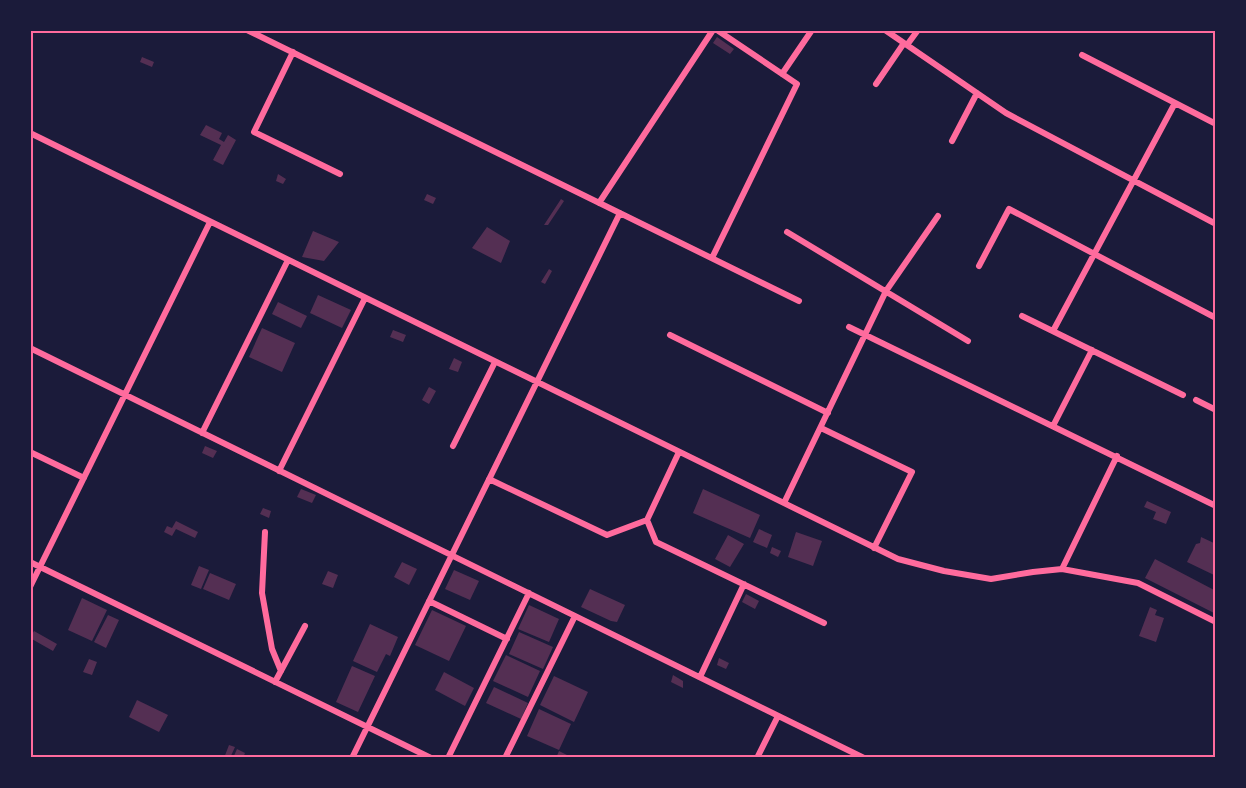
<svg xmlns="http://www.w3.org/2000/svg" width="1246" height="788" font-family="Commissioner,sans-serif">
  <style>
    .building { fill: #542f53 }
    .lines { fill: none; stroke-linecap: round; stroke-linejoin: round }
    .minor { stroke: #ff6b9d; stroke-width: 6 }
    .neatline { fill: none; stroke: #ff6b9d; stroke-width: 2 }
  </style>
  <rect width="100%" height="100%" fill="#1b1b3a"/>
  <path class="building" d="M717 37 734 49 730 54 713 43Z
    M142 57 154 62 152 67 140 62Z
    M206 125 222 133 219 139 224 142 228 135 236 140 223 165 213 160 221 145 200 135Z
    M278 174 286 179 283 184 276 181Z
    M427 194 436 198 433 204 424 200Z
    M561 199 564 201 548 225H544Z
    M487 227 510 241 501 263 472 248Z
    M313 231 339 242 324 261 302 257Z
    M549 269 552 271 545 284 541 282Z
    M318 295 351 310 342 328 310 313Z
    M278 302 307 316 301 328 272 314Z
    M262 328 295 343 282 372 249 357Z
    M393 330 406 335 403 342 390 337Z
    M454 358 462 362 458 372 449 369Z
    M429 387 436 391 429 404 422 400Z
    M205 446 217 451 213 458 202 453Z
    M301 489 316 495 312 503 297 497Z
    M703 489 760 515 750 538 693 513Z
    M1147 501 1171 512 1166 524 1153 519 1156 512 1144 507Z
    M263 508 271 511 269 518 260 514Z
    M176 521 198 532 195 538 176 529 172 536 164 532 167 526 172 528Z
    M759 529 772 535 767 548 753 542Z
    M796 532 822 541 813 566 788 557Z
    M728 535 744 544 730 567 715 559Z
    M1201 537 1216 544 1214 575 1187 562 1196 544 1200 543Z
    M772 547 781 551 778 557 770 553Z
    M1155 559 1216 591V608L1214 613 1145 578Z
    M402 562 417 569 409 585 394 577Z
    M199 566 209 570 201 589 191 585Z
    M454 570 479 581 470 600 445 589Z
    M328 571 338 575 333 588 322 584Z
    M210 573 236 584 229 600 203 589Z
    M590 589 625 605 617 622 611 621 581 607Z
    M746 594 759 601 755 609 742 602Z
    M82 598 107 610 92 641 68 630Z
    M529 605 559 619 549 642 518 629Z
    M1150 607 1157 610 1155 615 1164 618 1156 642 1139 636Z
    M432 610 466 626 449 661 415 645Z
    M108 615 119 620 106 648 94 642Z
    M370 624 398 637 390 656 386 654 377 672 353 661Z
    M34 631 57 644 53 651 30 638Z
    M519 632 553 647 543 669 509 654Z
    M506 655 540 671 528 697 493 681Z
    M719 658 729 663 726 669 717 665Z
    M89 659 97 662 92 675 83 672Z
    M352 666 375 676 358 712 336 702Z
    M444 672 474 688 465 706 435 690Z
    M673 675 683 681V688L671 682Z
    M554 676 588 692 574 722 540 705Z
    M494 687 528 703 521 719 486 703Z
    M137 700 168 715 159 732 129 717Z
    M539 709 571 724 559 750 527 736Z
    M229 745 235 747 230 758H224Z
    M237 749 245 753 243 758H233Z
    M559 751 573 758H556Z"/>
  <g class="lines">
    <path class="minor" d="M247 30 799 301
      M885 30 1006 113 1216 224
      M907 45 918 30
      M293 52 254 132 340 174
      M1082 55 1216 124
      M782 74 812 30
      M876 84 904 43
      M30 133 898 559 944 571 991 579 1033 572 1062 569 1138 583 1216 622
      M952 141 977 93
      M599 203 713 30
      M787 232 968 341
      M712 258 797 84 717 30
      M979 266 1009 209 1216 318
      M1022 316 1183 395
      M849 327 1216 506
      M1053 331 1175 103
      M670 335 828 413
      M30 348 864 758
      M1196 400 1216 410
      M1053 426 1092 350
      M821 428 912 472 874 548
      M202 433 288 260
      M453 446 495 362
      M30 452 84 478
      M279 471 365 298
      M489 479 607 535 647 520 679 452
      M784 503 886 291 938 216
      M647 520 656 542 824 623
      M265 532 262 593 272 649 281 671
      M30 562 431 758
      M1062 569 1117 456
      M30 587 210 222
      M429 601 507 639
      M700 677 744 584
      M275 682 305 626
      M352 758 620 213
      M448 758 529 593
      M505 758 575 616
      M757 758 778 716"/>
  </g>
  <rect width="1246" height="788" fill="none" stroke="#1b1b3a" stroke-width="63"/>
  <rect x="32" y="32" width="1182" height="724" class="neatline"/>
</svg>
